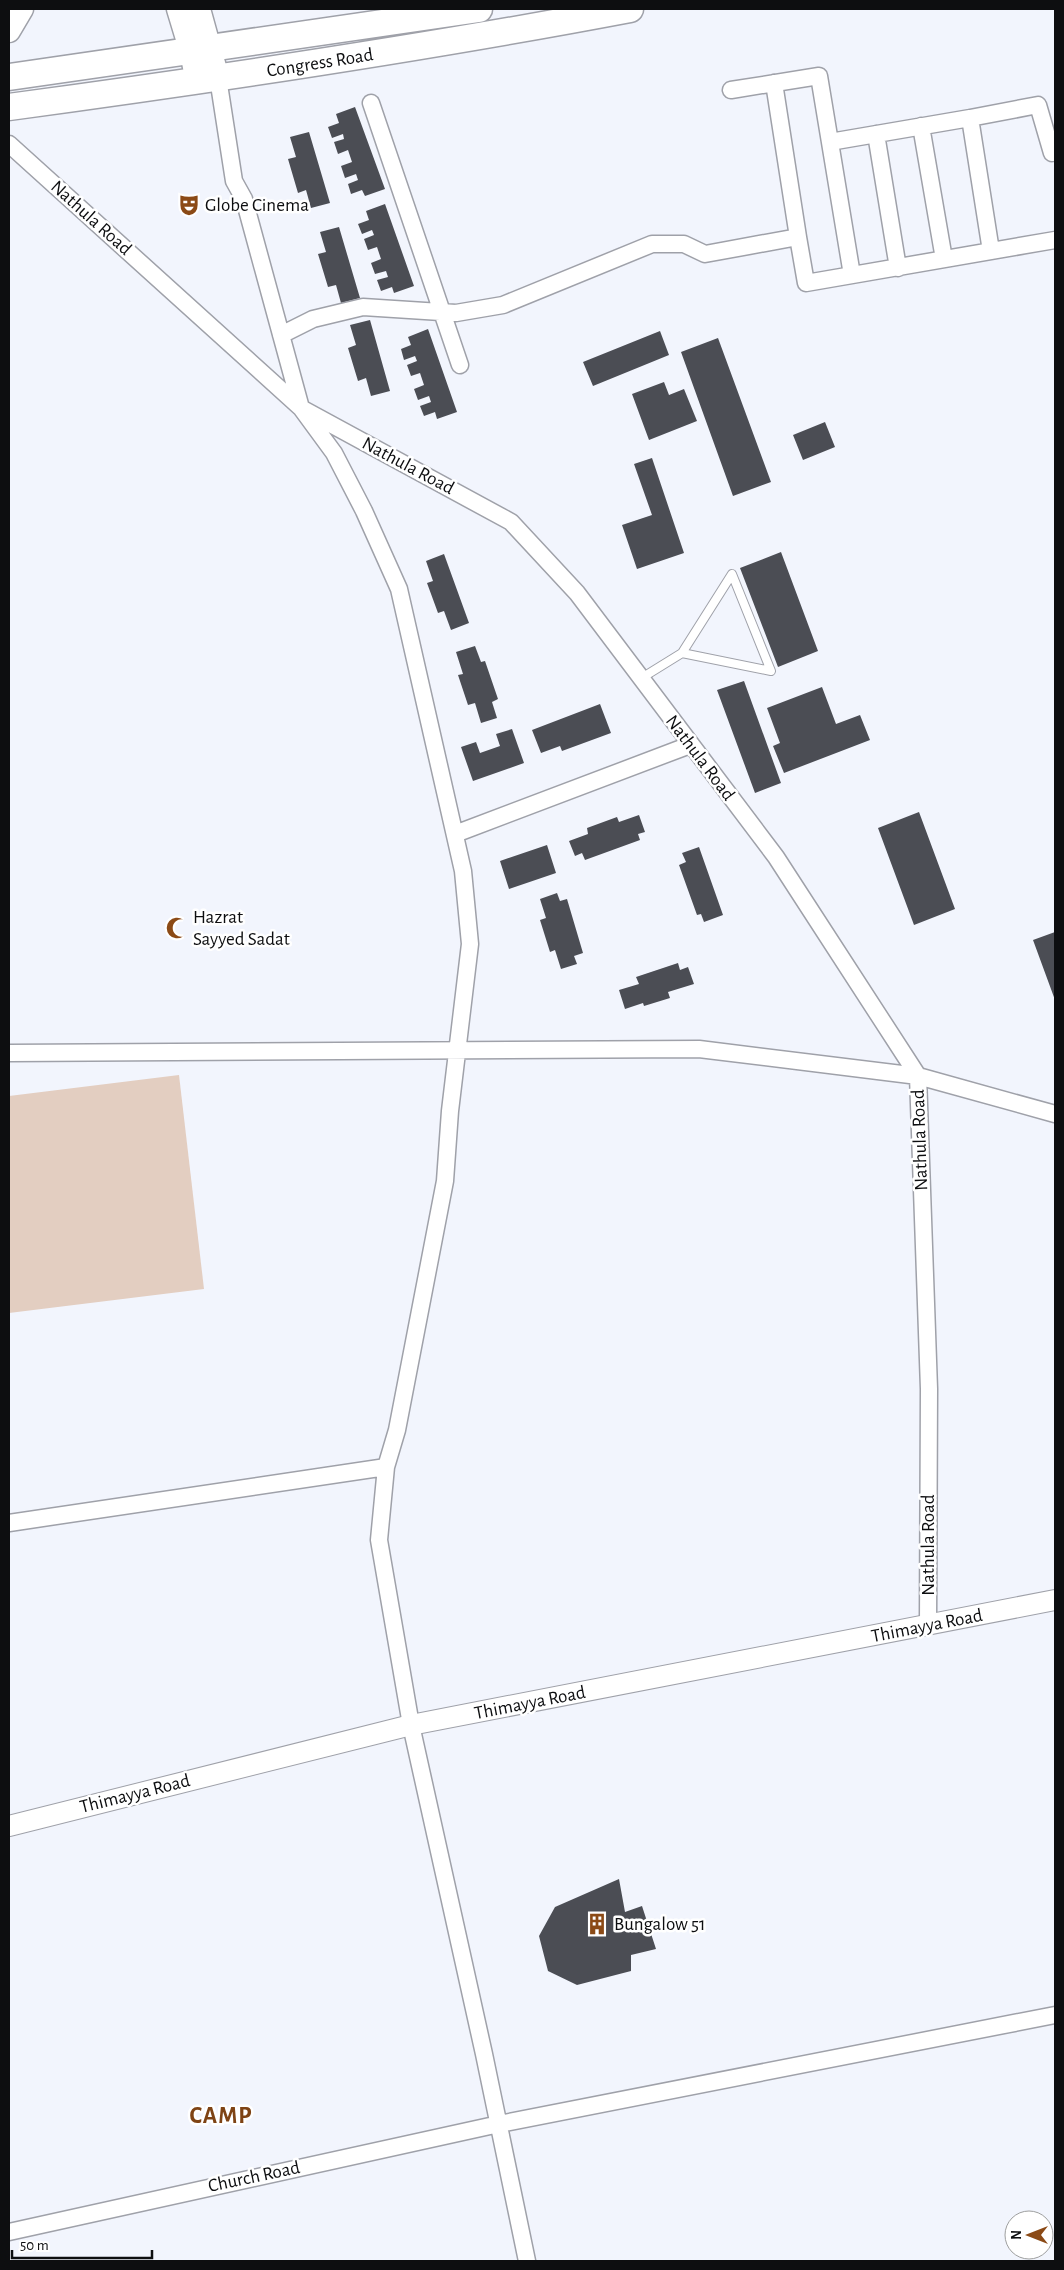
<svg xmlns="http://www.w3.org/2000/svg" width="1064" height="2270" font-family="'Alegreya Sans',sans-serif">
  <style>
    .green { fill: #e3cec1 }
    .building { fill: #4b4d54 }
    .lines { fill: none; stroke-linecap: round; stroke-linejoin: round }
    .service-casing { stroke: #9fa1a9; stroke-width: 10 }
    .minor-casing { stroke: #9fa1a9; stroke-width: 19 }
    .tertiary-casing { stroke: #9fa1a9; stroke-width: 22 }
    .secondary-casing { stroke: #9fa1a9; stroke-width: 25 }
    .trunk-casing { stroke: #9fa1a9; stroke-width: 29 }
    .service { stroke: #fff; stroke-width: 8 }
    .minor { stroke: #fff; stroke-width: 16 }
    .tertiary { stroke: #fff; stroke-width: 20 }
    .secondary { stroke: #fff; stroke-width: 22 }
    .trunk { stroke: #fff; stroke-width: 26 }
    .labels { text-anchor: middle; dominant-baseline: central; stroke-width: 5; stroke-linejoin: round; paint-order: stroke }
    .street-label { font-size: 19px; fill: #0d0e10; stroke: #fff }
    .poi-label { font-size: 19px; fill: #0d0e10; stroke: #fff; text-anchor: start }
    .district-label { font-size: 24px; font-weight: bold; letter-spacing: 1px; fill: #7e4314; stroke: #fff }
  </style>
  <rect width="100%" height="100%" fill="#f2f5fd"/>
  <path class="green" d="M179 1075 204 1289 9 1313V1096Z"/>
  <path class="building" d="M355 107 385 189 365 196 362 190 351 194 348 184 358 180 356 174 345 178 341 166 352 162 348 150 338 154 334 142 344 139 343 134 332 138 328 127 339 123 336 114Z
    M309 132 330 203 311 208 306 190 298 193 288 159 296 157 290 137Z
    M385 204 414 286 394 293 392 287 381 291 377 280 388 277 386 271 375 274 371 263 381 259 377 247 368 250 364 239 374 235 372 230 362 234 358 224 369 220 366 211Z
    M339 227 360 298 341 303 336 285 328 287 318 254 326 252 320 232Z
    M370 320 390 391 371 396 366 378 358 381 348 348 356 345 350 325Z
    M428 329 457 412 437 419 435 412 424 416 420 406 431 402 429 396 418 400 414 389 424 385 420 373 411 376 407 365 417 361 415 356 404 360 401 349 411 345 408 337Z
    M660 331 669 355 593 386 583 362Z
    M718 338 771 482 733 496 681 352Z
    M664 382 669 395 684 389 697 421 649 440 632 394Z
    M825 422 835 447 803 460 793 435Z
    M652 458 684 553 637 569 622 525 652 515 634 464Z
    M781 552 818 651 778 667 740 568Z
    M444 554 469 623 451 630 444 611 438 613 427 583 433 581 426 561Z
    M475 646 481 662 485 661 498 699 492 702 497 718 481 723 475 703 468 705 458 675 463 674 456 652Z
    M744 681 781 783 755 793 717 690Z
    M822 687 836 724 860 715 870 740 784 773 773 746 780 743 767 708Z
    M600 704 611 733 562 751 560 746 541 753 532 730Z
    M512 729 524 763 473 781 461 747 476 742 480 753 500 746 496 734Z
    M919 812 955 909 914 925 878 828Z
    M639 815 645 832 638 834 640 840 585 860 582 853 575 856 569 841 588 834 587 828 617 817 619 822Z
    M547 845 556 873 509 889 500 861Z
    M699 847 723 915 704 922 701 914 697 915 679 865 686 862 682 853Z
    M557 893 560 901 567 899 583 953 574 956 577 964 561 969 555 950 550 952 540 920 546 918 540 899Z
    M1055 932V1000L1033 940Z
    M678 963 680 970 688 967 694 984 668 992 670 998 644 1006 643 1003 625 1009 619 990 639 984 636 977Z
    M619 1879 625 1912 642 1906 656 1949 631 1955V1971L577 1985 548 1971 539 1936 555 1907Z"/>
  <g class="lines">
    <g class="service-casing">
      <path id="service" d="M640 679 682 653 771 671 732 574 682 653"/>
    </g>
    <g class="minor-casing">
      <path id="minor" d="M218 78 234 181 244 199 301 408 334 453 364 511 399 589 463 871 470 944 450 1111 445 1181 397 1430 386 1467 379 1540 411 1725 484 2054 527 2261
        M731 90 819 76 852 275
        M371 103 460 365
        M970 118 1038 105 1052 153 1055 152
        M921 126 944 259
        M876 134 898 268
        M830 142 970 118 991 251
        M9 144 301 408 511 522 577 593 776 857 918 1076 929 1389 928 1626
        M798 237 806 283 1055 240
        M281 335 313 319 363 307 456 313 503 305 652 244H684L705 254 798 237 774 83
        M455 834 690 745
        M9 1053 699 1049 918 1076 1055 1114
        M9 1523 386 1467
        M9 2232 499 2124 1055 2015"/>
    </g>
    <g class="tertiary-casing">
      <path id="tertiary" d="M9 1826 411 1725 1055 1600"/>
    </g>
    <g class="secondary-casing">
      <path id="secondary" d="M178 9 191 52 197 82
        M199 9 218 78
        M9 31 22 9"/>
    </g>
    <g class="trunk-casing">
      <path id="trunk" d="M9 77 479 9
        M9 107C217 79 424 48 630 9"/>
    </g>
    <use href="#service" class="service"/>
    <use href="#minor" class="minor"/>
    <use href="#tertiary" class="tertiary"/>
    <use href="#secondary" class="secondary"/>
    <use href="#trunk" class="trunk"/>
  </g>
  <defs>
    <g id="theatre-bare" transform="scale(1.725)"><path d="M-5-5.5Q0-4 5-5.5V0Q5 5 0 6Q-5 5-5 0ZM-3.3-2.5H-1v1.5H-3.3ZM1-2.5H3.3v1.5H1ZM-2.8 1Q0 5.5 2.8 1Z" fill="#8b4a16" stroke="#fff" stroke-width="2.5" paint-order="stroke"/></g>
    <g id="mosque-bare" transform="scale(1.725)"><path d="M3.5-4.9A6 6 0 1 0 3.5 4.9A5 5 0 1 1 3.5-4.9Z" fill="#8b4a16" stroke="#fff" stroke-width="2.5" paint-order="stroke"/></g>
    <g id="building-bare" transform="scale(1.725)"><path d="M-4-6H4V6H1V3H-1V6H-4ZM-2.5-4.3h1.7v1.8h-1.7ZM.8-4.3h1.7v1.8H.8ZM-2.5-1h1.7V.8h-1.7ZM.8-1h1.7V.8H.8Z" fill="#8b4a16" stroke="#fff" stroke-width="2.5" paint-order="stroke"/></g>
  </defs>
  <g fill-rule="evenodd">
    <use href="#theatre-bare" x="189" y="205"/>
    <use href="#mosque-bare" x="177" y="928"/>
    <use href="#building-bare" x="597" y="1924"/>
  </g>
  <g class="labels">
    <g class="street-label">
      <text transform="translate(320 63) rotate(-9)">Congress Road</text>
      <text transform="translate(91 218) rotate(42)">Nathula Road</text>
      <text transform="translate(408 466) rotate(28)">Nathula Road</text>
      <text transform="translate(700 758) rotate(53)">Nathula Road</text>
      <text transform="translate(920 1140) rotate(-92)">Nathula Road</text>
      <text transform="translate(928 1545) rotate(-90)">Nathula Road</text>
      <text transform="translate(927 1626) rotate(-11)">Thimayya Road</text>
      <text transform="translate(530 1703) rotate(-11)">Thimayya Road</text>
      <text transform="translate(135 1794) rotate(-14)">Thimayya Road</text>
      <text transform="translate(254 2177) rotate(-12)">Church Road</text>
    </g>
    <g class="poi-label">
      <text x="205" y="205">Globe Cinema</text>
      <text x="193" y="917">Hazrat<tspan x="193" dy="22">Sayyed Sadat</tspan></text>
      <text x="614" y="1924">Bungalow 51</text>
    </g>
    <g class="district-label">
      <text x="221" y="2116">CAMP</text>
    </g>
  </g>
  <rect width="1064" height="2270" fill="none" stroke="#0d0e10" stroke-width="20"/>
  <g transform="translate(1029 2235) rotate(270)"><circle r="24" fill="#ffffff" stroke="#9e9f9f"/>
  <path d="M0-4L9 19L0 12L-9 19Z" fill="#8b4a16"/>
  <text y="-8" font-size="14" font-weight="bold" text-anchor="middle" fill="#0d0e10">N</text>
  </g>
  <path d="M12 2250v8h140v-8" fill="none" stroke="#0d0e10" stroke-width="2.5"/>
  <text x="20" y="2250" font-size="15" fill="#0d0e10" stroke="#ffffff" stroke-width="4" paint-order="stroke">50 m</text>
</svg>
